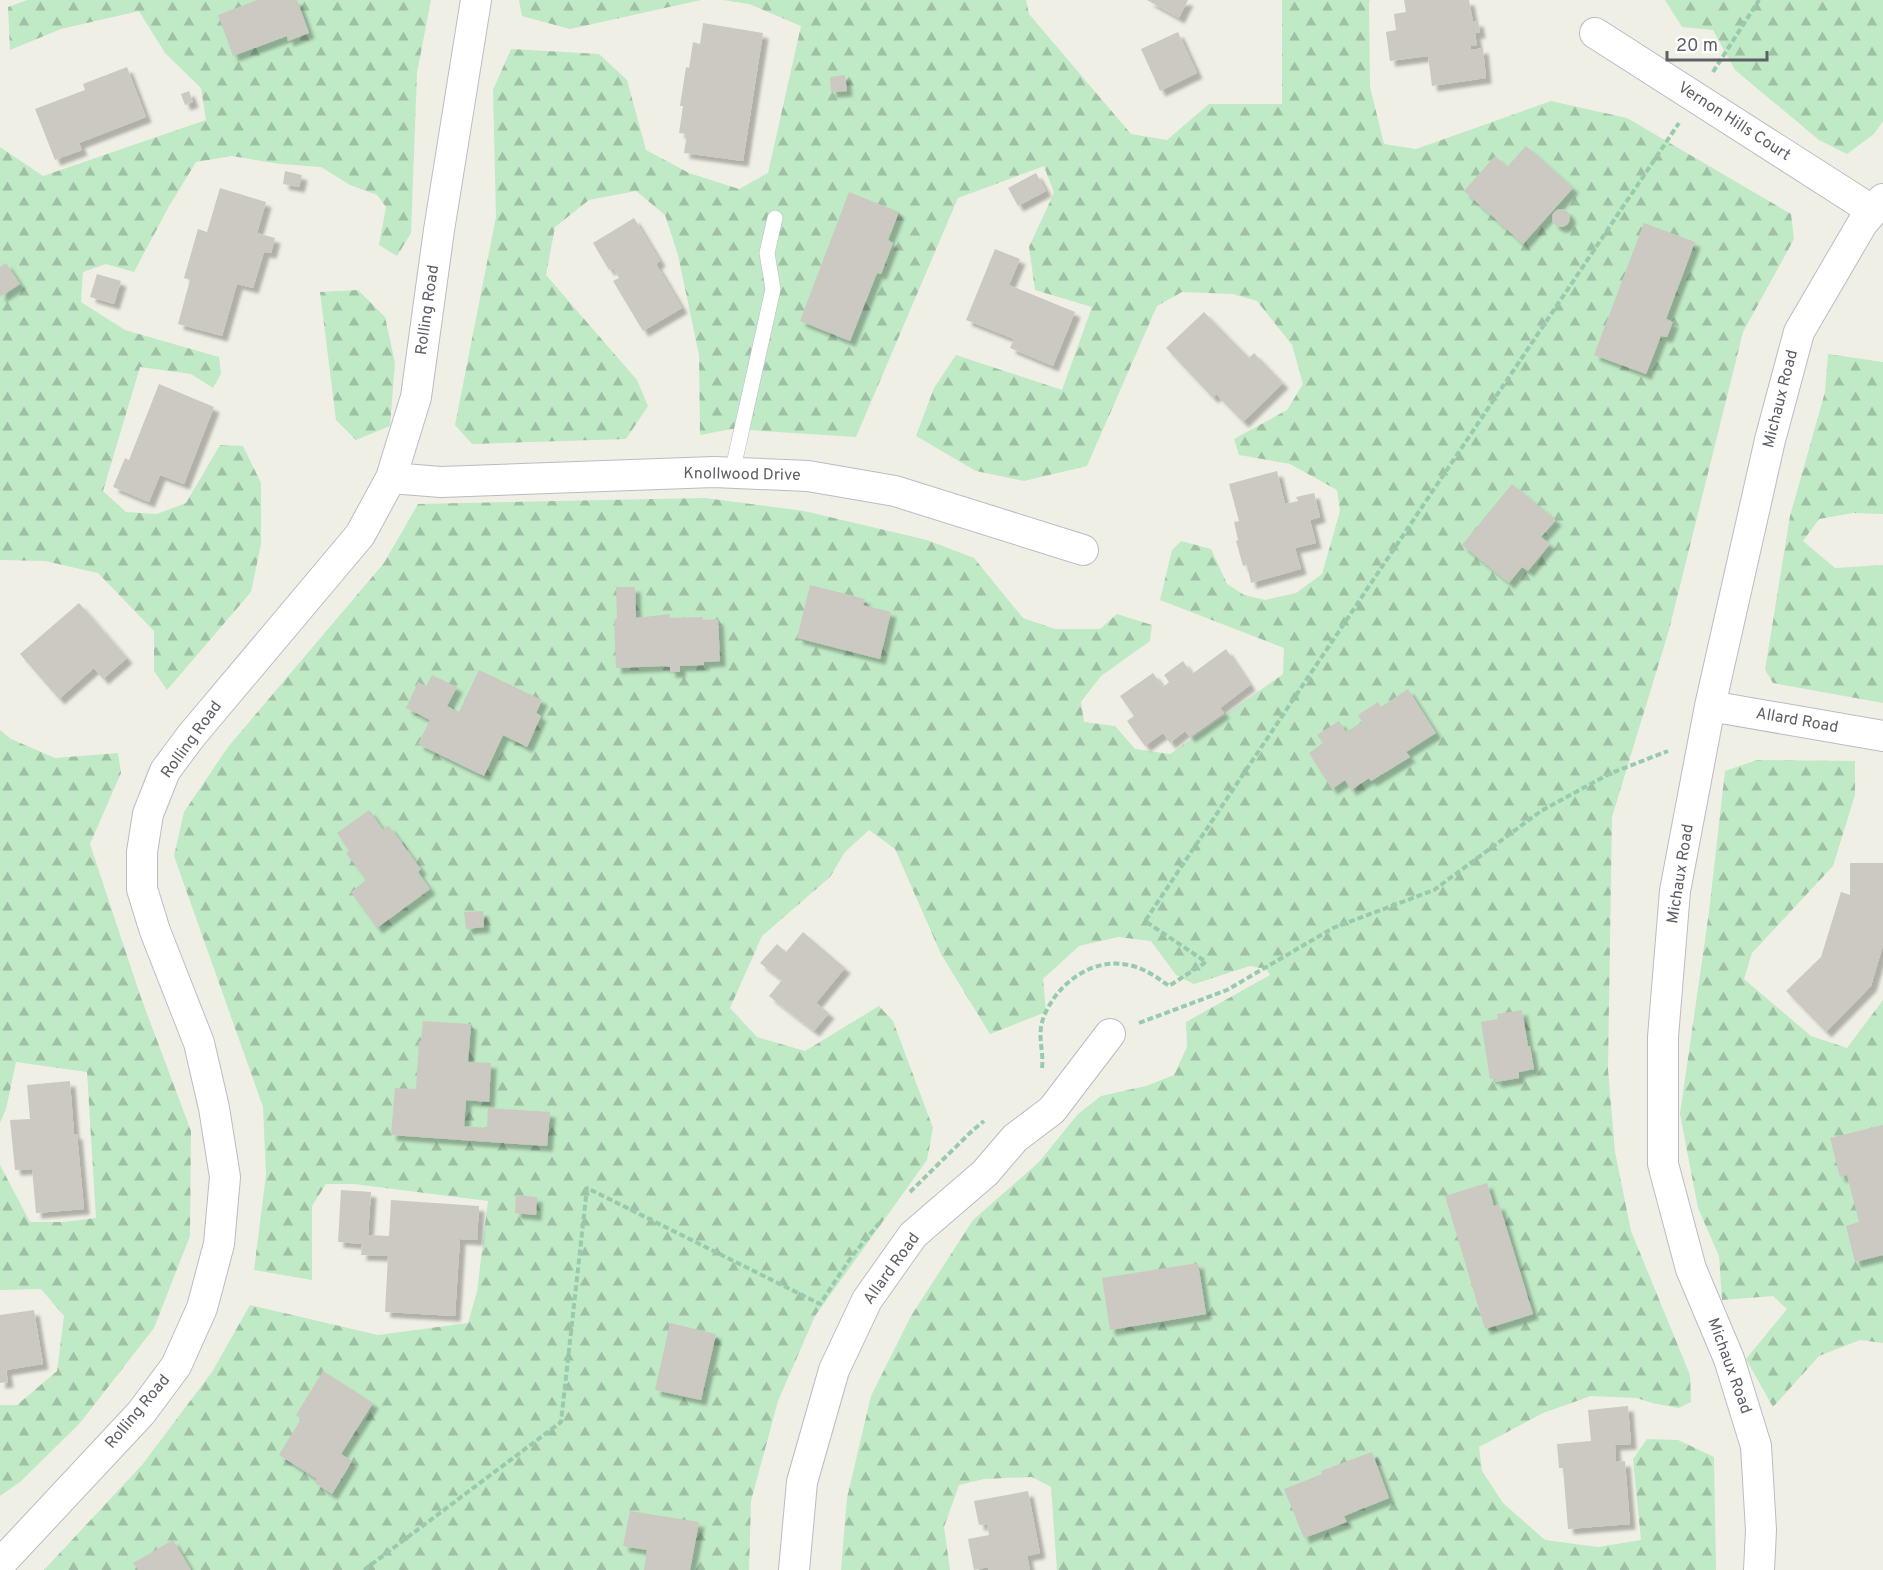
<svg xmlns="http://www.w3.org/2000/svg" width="1883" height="1570" font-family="Overpass,sans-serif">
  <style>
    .forest { fill: url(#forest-firs) }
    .building { fill: #cbc9c2; filter: url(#shadow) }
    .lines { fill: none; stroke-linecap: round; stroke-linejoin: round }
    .lane-casing { stroke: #babcc2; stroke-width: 16 }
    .street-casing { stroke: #babcc2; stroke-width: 32 }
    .path { stroke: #98cbad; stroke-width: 4; stroke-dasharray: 6 3; stroke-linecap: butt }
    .lane { stroke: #fff; stroke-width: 15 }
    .street { stroke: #fff; stroke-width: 30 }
    .labels { text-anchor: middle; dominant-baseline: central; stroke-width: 6; stroke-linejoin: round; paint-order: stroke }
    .street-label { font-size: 16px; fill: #5d6066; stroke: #fff }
  </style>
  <defs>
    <pattern id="forest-firs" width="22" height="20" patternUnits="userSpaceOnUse" patternTransform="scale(1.5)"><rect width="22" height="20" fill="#c0e9c5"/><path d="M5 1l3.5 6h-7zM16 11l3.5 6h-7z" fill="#9fc0a4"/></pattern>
    <filter id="shadow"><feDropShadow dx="5.5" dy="5.5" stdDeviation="1.5" flood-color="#0004"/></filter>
  </defs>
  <rect width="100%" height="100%" fill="#f0efe5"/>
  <path class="forest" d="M27 0H431L417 73 411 233 397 256 379 245 386 207 377 195 350 185 321 167 280 164 232 156 196 162 168 208 134 272 106 264 83 272 81 302 125 330 219 357 221 374 213 388 191 374 140 367 103 491 126 512 157 514 186 503 220 445 243 446 261 483V544L251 592 167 690 154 671V631L98 573 45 561 0 560V147L43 176 206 120 201 88 165 53 139 11 61 29 10 50 8 7Z
    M519 0H701L570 29 522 16Z
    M723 0H1026L1029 14 1131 134 1167 140 1209 104H1282V0H1370L1369 2 1370 87 1384 144 1416 149 1551 101 1627 118 1791 214 1794 239 1743 332 1669 630 1612 817 1608 1069 1615 1152 1631 1231 1690 1375 1691 1402 1679 1408 1652 1403 1637 1398 1591 1396 1543 1413 1479 1447 1482 1471 1503 1503 1545 1540 1598 1547 1641 1540 1633 1459 1647 1439 1678 1440 1714 1457 1716 1570H1057L1051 1487 1032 1477 984 1479 959 1485 944 1527 950 1570H841L847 1498 871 1396 911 1316 973 1220 1039 1162 1078 1114 1101 1096 1146 1086 1174 1075 1187 1047 1186 1022 1270 975 1266 969 1250 966 1194 984 1176 975 1151 941 1118 937 1079 946 1043 979 1046 1012 990 1034 941 954 895 849 869 830 845 852 830 877 762 936 730 1008 757 1037 805 1051 879 1006 893 1021 933 1128 927 1160 815 1316 778 1401 751 1501 749 1570H44L142 1465 212 1372 250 1305 378 1335 468 1323 477 1292 488 1201 354 1184H326L312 1206V1280L254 1270 266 1175 263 1107 174 856 184 812 228 747 384 563 418 504 705 498 804 511 927 540 974 558 1023 618 1055 629H1100L1117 614 1152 625 1150 641 1101 676 1081 702 1084 722 1115 726 1135 749 1170 754 1283 674 1284 648 1160 600 1172 550 1181 541 1211 549 1227 584 1244 595 1265 600 1296 593 1322 574 1340 511 1337 490 1290 464 1239 455 1234 439 1287 410 1303 384 1292 345 1257 301 1233 294 1182 292 1157 306 1087 466 1024 481 976 471 916 436 934 388 956 355 1062 390 1092 307 1035 290 1029 247 1054 193 1044 166 958 198 856 437 731 429 700 435 699 355 678 255 665 215 636 191 589 200 555 227 546 275 637 380 648 406 626 439 472 444 455 425 496 217 493 90 511 49 599 54 627 80 646 150 689 173 739 189 768 173 801 26 749 4Z
    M1665 0H1883V121L1874 134 1847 154 1819 140 1735 70 1713 30 1682 27Z
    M358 290 385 317 395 363 390 426 356 440 336 420 320 292Z
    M1828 354 1883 362V514L1853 513 1819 519 1803 541 1835 568 1883 565V703L1773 683 1765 670 1790 516 1825 392Z
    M0 730 11 739 55 758 118 753 121 773 90 844 140 995 191 1131 190 1236 154 1328 80 1423 20 1482 0 1496V1405H17L57 1371 64 1316 41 1289 0 1290V1165L30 1222H63L96 1218 87 1072 16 1062 6 1109 0 1123Z
    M1757 760 1855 761V795L1833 866 1752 953 1744 979 1811 1036 1847 1048 1883 1000V1343L1860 1340 1819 1356 1773 1407 1746 1359 1787 1309 1773 1296 1722 1300 1719 1256 1698 1208 1680 1114 1709 912 1725 771Z"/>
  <path class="building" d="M257 0H297L309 33 288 41 287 36 233 56 218 15Z
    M1147 0H1188L1179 18Z
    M1404 0H1469L1473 22 1478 21 1480 33H1475L1477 45 1470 46 1471 50 1483 48 1486 78 1432 86 1428 56 1390 61 1386 32 1396 30 1394 14 1406 12Z
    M703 23 763 33 743 161 684 153 687 134 679 133 683 106H680L686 67 689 68 693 42 700 44Z
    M1178 32 1197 73 1160 91 1141 49Z
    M127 67 146 117 79 143 82 150 55 160 35 109 85 90 83 84Z
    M845 75 847 91 831 92 830 77Z
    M189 91 193 102 185 105 181 94Z
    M1526 146 1573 188 1523 244 1464 191 1495 156 1507 167Z
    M285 171 302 175 299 187 283 184Z
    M1036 173 1046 191 1018 206 1008 188Z
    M220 188 266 202 257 233 275 238 271 253 264 252 253 288 237 284 222 336 178 324 190 280 184 278 198 229 207 232Z
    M849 192 899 212 888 240 893 243 881 274 877 273 850 341 800 321Z
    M1552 218a9 9 0 1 1 18 0a9 9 0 1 1-18 0Z
    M634 218 660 261 656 264 682 308 643 331 613 281 619 278 613 268 609 270 593 243Z
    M1644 223 1695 242 1666 319 1673 322 1667 337 1661 336 1646 374 1594 355Z
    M995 249 1020 259 1009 285 1075 312 1053 366 1010 348 1014 339 966 320Z
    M6 263 20 284 0 297V267Z
    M97 274 121 281 114 304 90 297Z
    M1204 312 1249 358 1254 353 1283 383 1243 422 1216 394 1213 398 1166 348Z
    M159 384 214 407 184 484 160 475 149 502 113 487 125 458 129 460Z
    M1277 471 1285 504 1298 501 1296 497 1314 493 1320 517 1310 520 1316 543 1295 548 1301 569 1251 583 1247 565 1243 566 1236 541 1238 540 1234 522 1239 521 1229 484Z
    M1512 484 1556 520 1541 537 1550 544 1528 571 1522 567 1509 583 1462 545Z
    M810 585 865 599 863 605 891 612 880 659 797 638Z
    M616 587H635L636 618 670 614V618L703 617V620L718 619 720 661 704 662V665L680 666V672H670V667L663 666 616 668 614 620 617 619Z
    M79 603 127 658 103 679 94 668 59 699 20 654Z
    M1226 649 1250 685 1220 708 1224 713 1190 737 1185 731 1170 743 1163 733 1145 746 1127 721 1134 716 1120 696 1153 673 1163 687 1169 682 1164 675 1183 661 1192 674Z
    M479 670 542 700 536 713 541 716 527 747 503 735 484 776 418 744 430 720 406 708 418 682 426 686 432 675 457 687 447 706 459 712Z
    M1408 689 1436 733 1406 752 1410 757 1371 781 1369 778 1351 790 1345 780 1332 789 1309 753 1323 743 1317 735 1339 721 1346 732 1362 722 1358 715 1378 702 1381 707Z
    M369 810 383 830 389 826 421 869 418 872 430 889 377 928 351 892 366 880 346 853 349 850 337 833Z
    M1850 863H1883V945L1871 986 1826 1032 1786 991 1821 957 1841 892 1850 895Z
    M483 911 484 927 466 929 464 912Z
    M803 932 845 968 816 1003 829 1013 814 1031 769 996 782 980 760 963 777 944 786 952Z
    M1522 1010 1528 1046H1530L1534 1069 1519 1072V1078L1496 1082 1495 1078 1490 1079 1481 1022 1498 1019 1497 1014Z
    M423 1021 471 1024 468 1062 491 1063 489 1102 466 1100 464 1126 487 1128 488 1108 550 1112 547 1146 391 1135 395 1088 416 1089 419 1041H421Z
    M70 1081 74 1134H77L84 1209 36 1213 32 1169 15 1170 10 1120 30 1119 27 1085Z
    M1883 1125V1255L1855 1262 1846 1226 1859 1222 1847 1175 1840 1177 1830 1138Z
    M1487 1183 1494 1206 1499 1204 1533 1314 1485 1329 1445 1196Z
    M341 1190 371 1192 368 1235 389 1236 391 1200 479 1206 477 1240 460 1239 455 1316 385 1312 388 1256 361 1255 362 1244 338 1242Z
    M516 1195 537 1197 536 1215 515 1213Z
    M1198 1263 1206 1314 1110 1330 1102 1278Z
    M34 1310 43 1364 6 1370 8 1382 0 1383V1315Z
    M670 1323 716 1334 701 1400 655 1390Z
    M323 1371 373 1403 341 1454 352 1461 332 1494 315 1483 317 1479 279 1455 301 1419 296 1415Z
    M1628 1406 1631 1444 1615 1445 1616 1462 1625 1461 1630 1524 1568 1529 1563 1468H1559L1557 1444 1591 1441 1588 1410Z
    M1372 1452 1389 1498 1344 1516 1347 1522 1304 1538 1284 1489 1322 1474 1321 1471Z
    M1028 1491 1040 1553 1027 1556 1030 1570H988V1567L974 1570 968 1539 989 1535 987 1524 979 1525 974 1501Z
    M630 1511 699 1522 690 1570H644L647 1550 623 1546Z
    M173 1540 191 1570H138L133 1563Z"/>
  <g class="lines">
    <g class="lane-casing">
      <path id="lane" d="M732 473 773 289 767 253 775 218"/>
    </g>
    <g class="street-casing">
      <path id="street" d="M1595 33 1873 211
        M391 478 441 482 714 472 808 476 895 491 1083 550
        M1710 706 1883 736
        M0 1564 141 1413 176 1366 202 1308 219 1244 225 1177 214 1108 199 1043 155 931 142 889V852L148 814 165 771 191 736 360 535 391 478 416 397 439 230 476 0
        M794 1570 802 1482 834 1370 867 1300 913 1235 985 1173 1015 1138 1052 1110 1110 1034
        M1759 1570 1761 1530 1756 1446 1729 1359 1691 1269 1663 1164V1037L1675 891 1710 706 1770 440 1799 332 1862 224 1883 199"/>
    </g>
    <path class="path" d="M1713 72 1759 0
      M1139 1023 1227 990 1333 928 1434 890 1541 811 1609 774 1668 751
      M1042 1068C1044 1052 1037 1036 1043 1019 1056 983 1094 955 1133 966 1147 970 1158 978 1169 986L1206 962 1145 921 1679 123
      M910 1192 973 1130 984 1121
      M364 1570 561 1422 587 1188 820 1304 852 1256 881 1221"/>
    <use href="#lane" class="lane"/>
    <use href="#street" class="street"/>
  </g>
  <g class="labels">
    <g class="street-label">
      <text transform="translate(1734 122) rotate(33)">Vernon Hills Court</text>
      <text transform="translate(428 310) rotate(-82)">Rolling Road</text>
      <text transform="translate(1781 399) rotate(-76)">Michaux Road</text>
      <text transform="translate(742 475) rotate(1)">Knollwood Drive</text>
      <text transform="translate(1797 721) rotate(10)">Allard Road</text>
      <text transform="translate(192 740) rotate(-54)">Rolling Road</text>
      <text transform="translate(1681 874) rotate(-81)">Michaux Road</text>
      <text transform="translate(892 1269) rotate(-54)">Allard Road</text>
      <text transform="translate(1729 1366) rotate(70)">Michaux Road</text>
      <text transform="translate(138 1412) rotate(-50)">Rolling Road</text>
    </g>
  </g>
  <path d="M1667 51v9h100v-9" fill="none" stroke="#5d6066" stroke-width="3"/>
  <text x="1676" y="51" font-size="18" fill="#5d6066" stroke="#ffffff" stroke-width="4.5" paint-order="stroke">20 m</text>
</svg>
